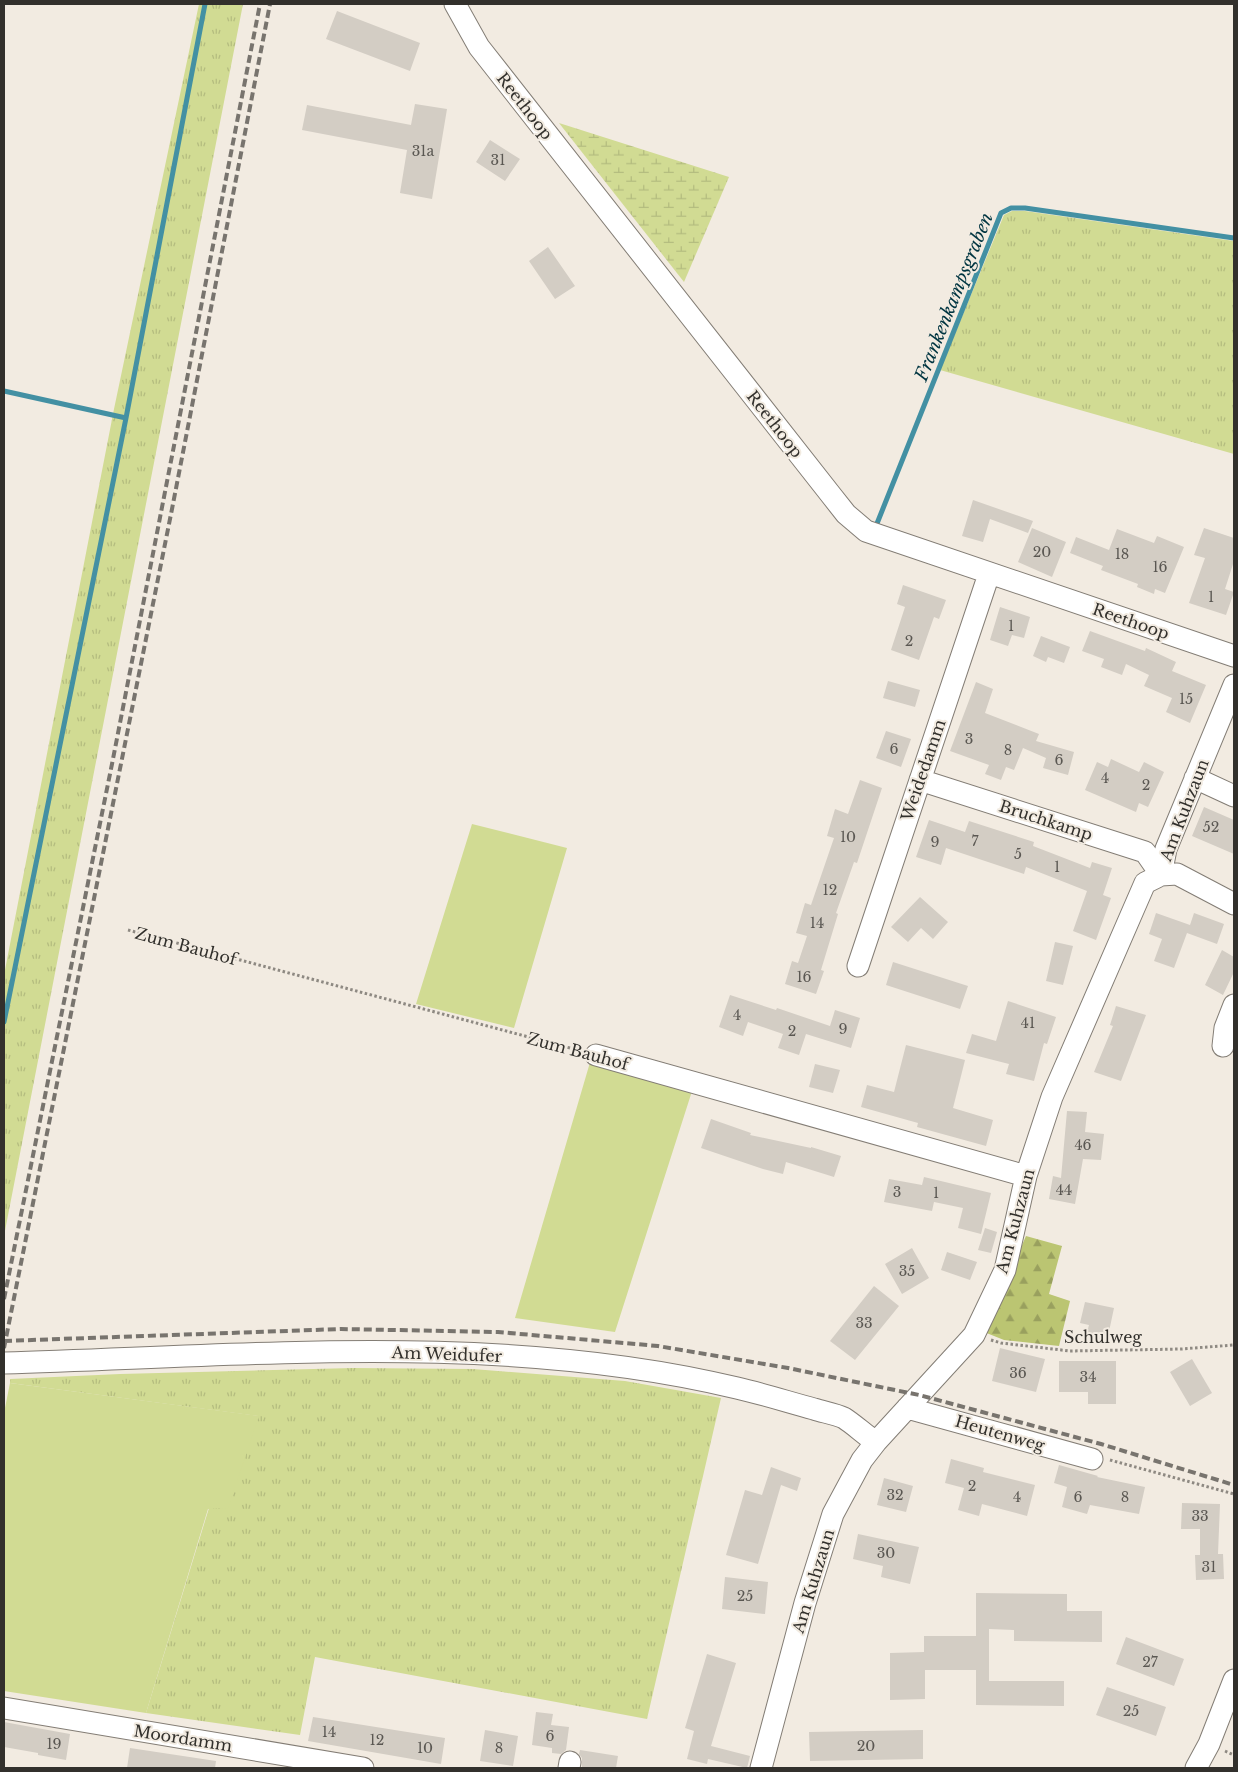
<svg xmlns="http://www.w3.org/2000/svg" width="1238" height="1772" font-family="'Libre Baskerville',serif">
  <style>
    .grass { fill: url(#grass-tufts) }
    .forest { fill: url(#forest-firs) }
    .wetland { fill: url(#wetland-marsh) }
    .garden { fill: #d1db93 }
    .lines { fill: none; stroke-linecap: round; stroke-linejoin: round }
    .stream { stroke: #4390a3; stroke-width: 5 }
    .building { fill: #d3cdc4 }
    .minor-casing { stroke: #837d75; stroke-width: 23 }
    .path { stroke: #8e8982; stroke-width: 3; stroke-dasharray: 2.5 2.5; stroke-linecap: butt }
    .minor { stroke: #fff; stroke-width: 21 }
    .rail { stroke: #78746e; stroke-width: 4; stroke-dasharray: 8 4; stroke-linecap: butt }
    .labels { text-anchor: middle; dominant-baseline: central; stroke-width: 4; stroke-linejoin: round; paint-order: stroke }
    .number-label { font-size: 14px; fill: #5a5752 }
    .street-label { font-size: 16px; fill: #32302c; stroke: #f2ebe1 }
    .water-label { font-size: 18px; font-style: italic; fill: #003541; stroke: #f2ebe1 }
  </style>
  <defs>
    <pattern id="grass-tufts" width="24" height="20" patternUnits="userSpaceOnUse" patternTransform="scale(1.25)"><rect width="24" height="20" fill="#d1db93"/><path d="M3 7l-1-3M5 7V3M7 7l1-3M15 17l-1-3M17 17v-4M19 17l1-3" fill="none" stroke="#b4bc7f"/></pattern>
    <pattern id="forest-firs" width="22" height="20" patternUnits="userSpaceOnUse" patternTransform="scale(1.25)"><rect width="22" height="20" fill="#bbc572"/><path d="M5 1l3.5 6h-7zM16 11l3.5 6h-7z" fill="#99a05e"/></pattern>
    <pattern id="wetland-marsh" width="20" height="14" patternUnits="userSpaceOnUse" patternTransform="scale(1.25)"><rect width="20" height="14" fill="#d1db93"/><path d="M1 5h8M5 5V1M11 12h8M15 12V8" fill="none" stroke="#b4bc7f"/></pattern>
  </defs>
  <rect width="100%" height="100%" fill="#f2ebe1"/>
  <path class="grass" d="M199 4H243L4 1236V975L114 409Z
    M1012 211H1025L1234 241V454L940 370 1004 215Z
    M353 1368 473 1369 625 1381 721 1398 647 1719 315 1657 300 1735 146 1713 209 1508 258 1416 10 1383V1379L120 1374Z"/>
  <path class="forest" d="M1026 1236 1062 1246 1049 1294 1070 1301 1059 1346 1004 1340 984 1332Z"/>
  <path class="wetland" d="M559 123 729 177 684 282Z"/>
  <path class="garden" d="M472 824 567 848 514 1028 416 1004Z
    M591 1059 693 1088 615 1332 515 1318Z
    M10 1383 259 1416 228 1508 208 1509 146 1713 4 1691V1413Z"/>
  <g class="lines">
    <path class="stream" d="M4 391 126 418
      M876 526 1001 213 1011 208H1025L1234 238
      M4 1022 126 418 205 4"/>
  </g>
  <path class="building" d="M337 11 420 43 410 71 326 39Z
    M415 104 447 109 432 199 400 193 407 150 302 130 307 105 411 125Z
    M490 140 520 159 505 181 476 162Z
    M548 247 575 286 555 299 529 261Z
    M973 500 1033 521 1028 533 990 519 983 542 962 536Z
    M1032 528 1066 542 1052 577 1018 562Z
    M1204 528 1234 538V561L1225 589 1234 592 1226 615 1189 603 1205 558 1194 555Z
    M1117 529 1154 543 1157 536 1184 547 1165 593 1155 589 1154 594 1137 587 1138 584 1101 570 1103 566 1070 553 1076 537 1109 550Z
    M903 585 946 600 939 619 934 617 919 660 891 650 905 607 897 604Z
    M1000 607 1030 617 1024 638 1012 635 1008 646 990 640Z
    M1090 631 1145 651 1146 648 1176 662 1172 671 1206 685 1190 723 1166 712 1172 698 1144 686 1149 675 1126 664 1122 675 1101 667 1104 659 1082 651Z
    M1041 636 1070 647 1064 663 1048 657 1046 662 1033 656Z
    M888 681 920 690 915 707 883 698Z
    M976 682 993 689 985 713 1039 734 1036 741 1074 752 1068 775 1043 768 1046 758 1023 748 1014 770 1006 767 1001 780 985 774 989 765 950 751Z
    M886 731 911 739 901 767 876 758Z
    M1111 759 1139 772 1144 762 1164 772 1148 807 1139 803 1136 812 1085 790 1097 762 1108 767Z
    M860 780 882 788 857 863 854 862 836 913 838 914 821 970 824 971 816 994 785 984 792 961 798 963 807 936 796 933 805 903 811 905 834 838 827 836 835 809 848 814Z
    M1204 807 1234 820V854L1192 836Z
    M929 820 965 832 969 821 1034 842 1033 846 1090 868 1092 862 1112 868 1103 895 1111 898 1096 940 1073 931 1087 891 1026 867 1024 874 946 848 941 865 916 857Z
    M920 897 948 922 933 939 921 928 908 942 891 927Z
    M1156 913 1190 925 1194 913 1224 924 1217 944 1187 933 1174 968 1154 961 1162 939 1149 934Z
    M1055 942 1073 946 1063 985 1046 981Z
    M1222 950 1234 957V972L1223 995 1205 985Z
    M893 962 968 986 960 1009 886 985Z
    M730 995 776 1010 777 1008 830 1026 835 1010 860 1018 851 1048 806 1034 799 1055 778 1048 783 1034 748 1022 743 1036 719 1027Z
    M1008 1001 1056 1017 1047 1044 1044 1043 1034 1081 1006 1074 1009 1064 966 1053 972 1034 996 1041Z
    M1116 1006 1146 1015 1121 1081 1094 1072 1113 1026 1110 1025Z
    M906 1045 965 1060 953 1108 993 1120 986 1146 917 1127 918 1123 861 1107 867 1085 894 1092Z
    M815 1064 840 1070 833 1093 809 1087Z
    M1067 1111 1087 1112 1085 1132 1104 1134 1101 1160 1083 1159 1075 1204 1049 1199 1053 1176 1061 1178Z
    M711 1119 751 1133 750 1135 811 1148V1147L841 1156 834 1177 786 1162 783 1174 763 1169 701 1148Z
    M924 1177 991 1193 981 1234 958 1228 963 1208 934 1202 932 1211 884 1202 889 1179 922 1185Z
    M985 1228 997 1232 991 1253 978 1250Z
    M912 1248 929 1278 902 1294 885 1264Z
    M947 1252 977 1262 970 1280 941 1270Z
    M874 1286 899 1306 855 1360 830 1341Z
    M1085 1302 1114 1308 1107 1341 1086 1336 1089 1325 1080 1323Z
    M1000 1348 1045 1359 1036 1392 992 1381Z
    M1192 1359 1212 1393 1190 1406 1170 1372Z
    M1059 1361H1116V1404H1088V1392H1059Z
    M951 1459 984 1468 983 1472 1035 1485 1027 1516 982 1504 979 1516 958 1510 964 1488 945 1483Z
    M1059 1465 1098 1476 1097 1477 1145 1487 1139 1514 1090 1505 1087 1514 1062 1507 1067 1487 1054 1483Z
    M771 1467 801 1478 797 1491 781 1485 758 1564 726 1555 745 1490 762 1495Z
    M884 1478 913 1486 906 1512 877 1505Z
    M1182 1503 1220 1504 1218 1554H1223L1224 1579 1196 1580 1195 1555H1200V1529H1181Z
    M858 1534 919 1547 910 1584 881 1577 883 1566 853 1559Z
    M725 1577 768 1582 765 1614 722 1609Z
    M976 1593 1067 1594V1611H1102V1642L1014 1641V1630L989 1629V1681H1064V1706L976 1705V1670H925V1699L890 1700V1653L924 1652V1636H976Z
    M1126 1637 1184 1659 1174 1686 1116 1664Z
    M707 1654 736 1663 711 1746 750 1756 747 1768 708 1759 707 1764 687 1759 694 1731 685 1728Z
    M1107 1687 1166 1707 1156 1736 1096 1715Z
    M536 1712 553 1714 551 1725 569 1727 566 1750 561 1754 552 1753V1748L532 1745Z
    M313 1717 445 1738 441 1764 308 1741Z
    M4 1722 70 1734 66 1760 38 1755V1753L4 1747Z
    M485 1730 518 1736 513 1766 480 1761Z
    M923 1730V1759L810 1761 809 1732Z
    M130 1748 216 1761 215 1768H127Z
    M580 1750 618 1756 616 1768H582V1758L579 1754Z"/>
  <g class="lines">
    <g class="minor-casing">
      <path id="minor" d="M455 4 479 47 831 495 846 514 866 531 1234 656
        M1195 778 1234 796
        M920 780 1145 852 1161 875
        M1161 875 1166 849 1234 685
        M858 966 989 574
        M1223 1046 1225 1028 1234 1005
        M596 1055 1026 1176
        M4 1363C244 1356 501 1331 737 1388 763 1394 788 1402 814 1409 823 1412 835 1414 844 1418 855 1425 865 1435 876 1442
        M907 1408 1092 1459
        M4 1708 363 1768
        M569 1768 570 1762
        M761 1768 805 1603 833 1514 862 1460 876 1442 974 1335 1005 1270 1026 1176 1052 1097 1145 883 1161 875 1177 874 1234 904
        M1196 1768 1209 1744 1234 1680"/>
    </g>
    <path class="path" d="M128 930 581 1051
      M991 1340 1001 1343 1070 1351 1181 1349 1234 1345
      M1110 1460 1234 1494
      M1225 1751 1234 1755"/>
    <use href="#minor" class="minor"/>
    <path class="rail" d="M4 1299 112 764 260 4
      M4 1341 341 1329 498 1332 658 1346 788 1368 919 1395 1101 1444 1234 1485
      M4 1348 172 509 270 4"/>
  </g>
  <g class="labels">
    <g class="number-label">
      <text x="423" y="151">31a</text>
      <text x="498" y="160">31</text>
      <text x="1042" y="552">20</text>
      <text x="1122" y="554">18</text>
      <text x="1160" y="567">16</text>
      <text x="1211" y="597">1</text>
      <text x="1011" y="626">1</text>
      <text x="909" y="641">2</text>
      <text x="1186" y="699">15</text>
      <text x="969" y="739">3</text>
      <text x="894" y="749">6</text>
      <text x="1008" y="750">8</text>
      <text x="1059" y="760">6</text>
      <text x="1105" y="778">4</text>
      <text x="1146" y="785">2</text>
      <text x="1211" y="827">52</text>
      <text x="848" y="837">10</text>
      <text x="975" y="841">7</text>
      <text x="935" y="842">9</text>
      <text x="1018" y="854">5</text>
      <text x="1057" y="867">1</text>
      <text x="830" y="890">12</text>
      <text x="817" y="923">14</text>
      <text x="804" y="977">16</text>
      <text x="737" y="1015">4</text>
      <text x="1028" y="1023">41</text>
      <text x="843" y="1029">9</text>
      <text x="792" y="1031">2</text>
      <text x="1083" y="1145">46</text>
      <text x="1064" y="1190">44</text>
      <text x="897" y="1192">3</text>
      <text x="936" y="1193">1</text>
      <text x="907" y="1271">35</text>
      <text x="864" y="1323">33</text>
      <text x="1018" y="1373">36</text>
      <text x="1088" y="1377">34</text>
      <text x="972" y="1486">2</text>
      <text x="895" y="1495">32</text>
      <text x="1017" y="1497">4</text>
      <text x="1078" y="1497">6</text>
      <text x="1125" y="1497">8</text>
      <text x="1200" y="1516">33</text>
      <text x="886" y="1553">30</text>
      <text x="1209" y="1567">31</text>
      <text x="745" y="1596">25</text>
      <text x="1150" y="1662">27</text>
      <text x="1131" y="1711">25</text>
      <text x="329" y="1732">14</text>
      <text x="550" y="1736">6</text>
      <text x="377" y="1740">12</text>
      <text x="54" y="1744">19</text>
      <text x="866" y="1746">20</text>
      <text x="425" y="1748">10</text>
      <text x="499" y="1748">8</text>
    </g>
    <g class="street-label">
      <text transform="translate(525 106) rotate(52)">Reethoop</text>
      <text transform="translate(775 424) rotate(52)">Reethoop</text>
      <text transform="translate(1131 621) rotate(19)">Reethoop</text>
      <text transform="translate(923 770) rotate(-71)">Weidedamm</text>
      <text transform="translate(1184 810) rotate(-69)">Am Kuhzaun</text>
      <text transform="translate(1046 820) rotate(18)">Bruchkamp</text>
      <text transform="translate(186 946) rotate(15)">Zum Bauhof</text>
      <text transform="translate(578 1051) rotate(15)">Zum Bauhof</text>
      <text transform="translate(1015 1221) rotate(-75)">Am Kuhzaun</text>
      <text x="1103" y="1337">Schulweg</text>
      <text transform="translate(447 1354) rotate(2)">Am Weidufer</text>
      <text transform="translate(1000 1433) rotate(16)">Heutenweg</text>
      <text transform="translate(813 1581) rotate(-73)">Am Kuhzaun</text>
      <text transform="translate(183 1738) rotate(9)">Moordamm</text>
    </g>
    <g class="water-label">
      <text transform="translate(954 297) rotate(-68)">Frankenkampsgraben</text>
    </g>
  </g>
  <rect width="1238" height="1772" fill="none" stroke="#32302c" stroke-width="10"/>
</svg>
